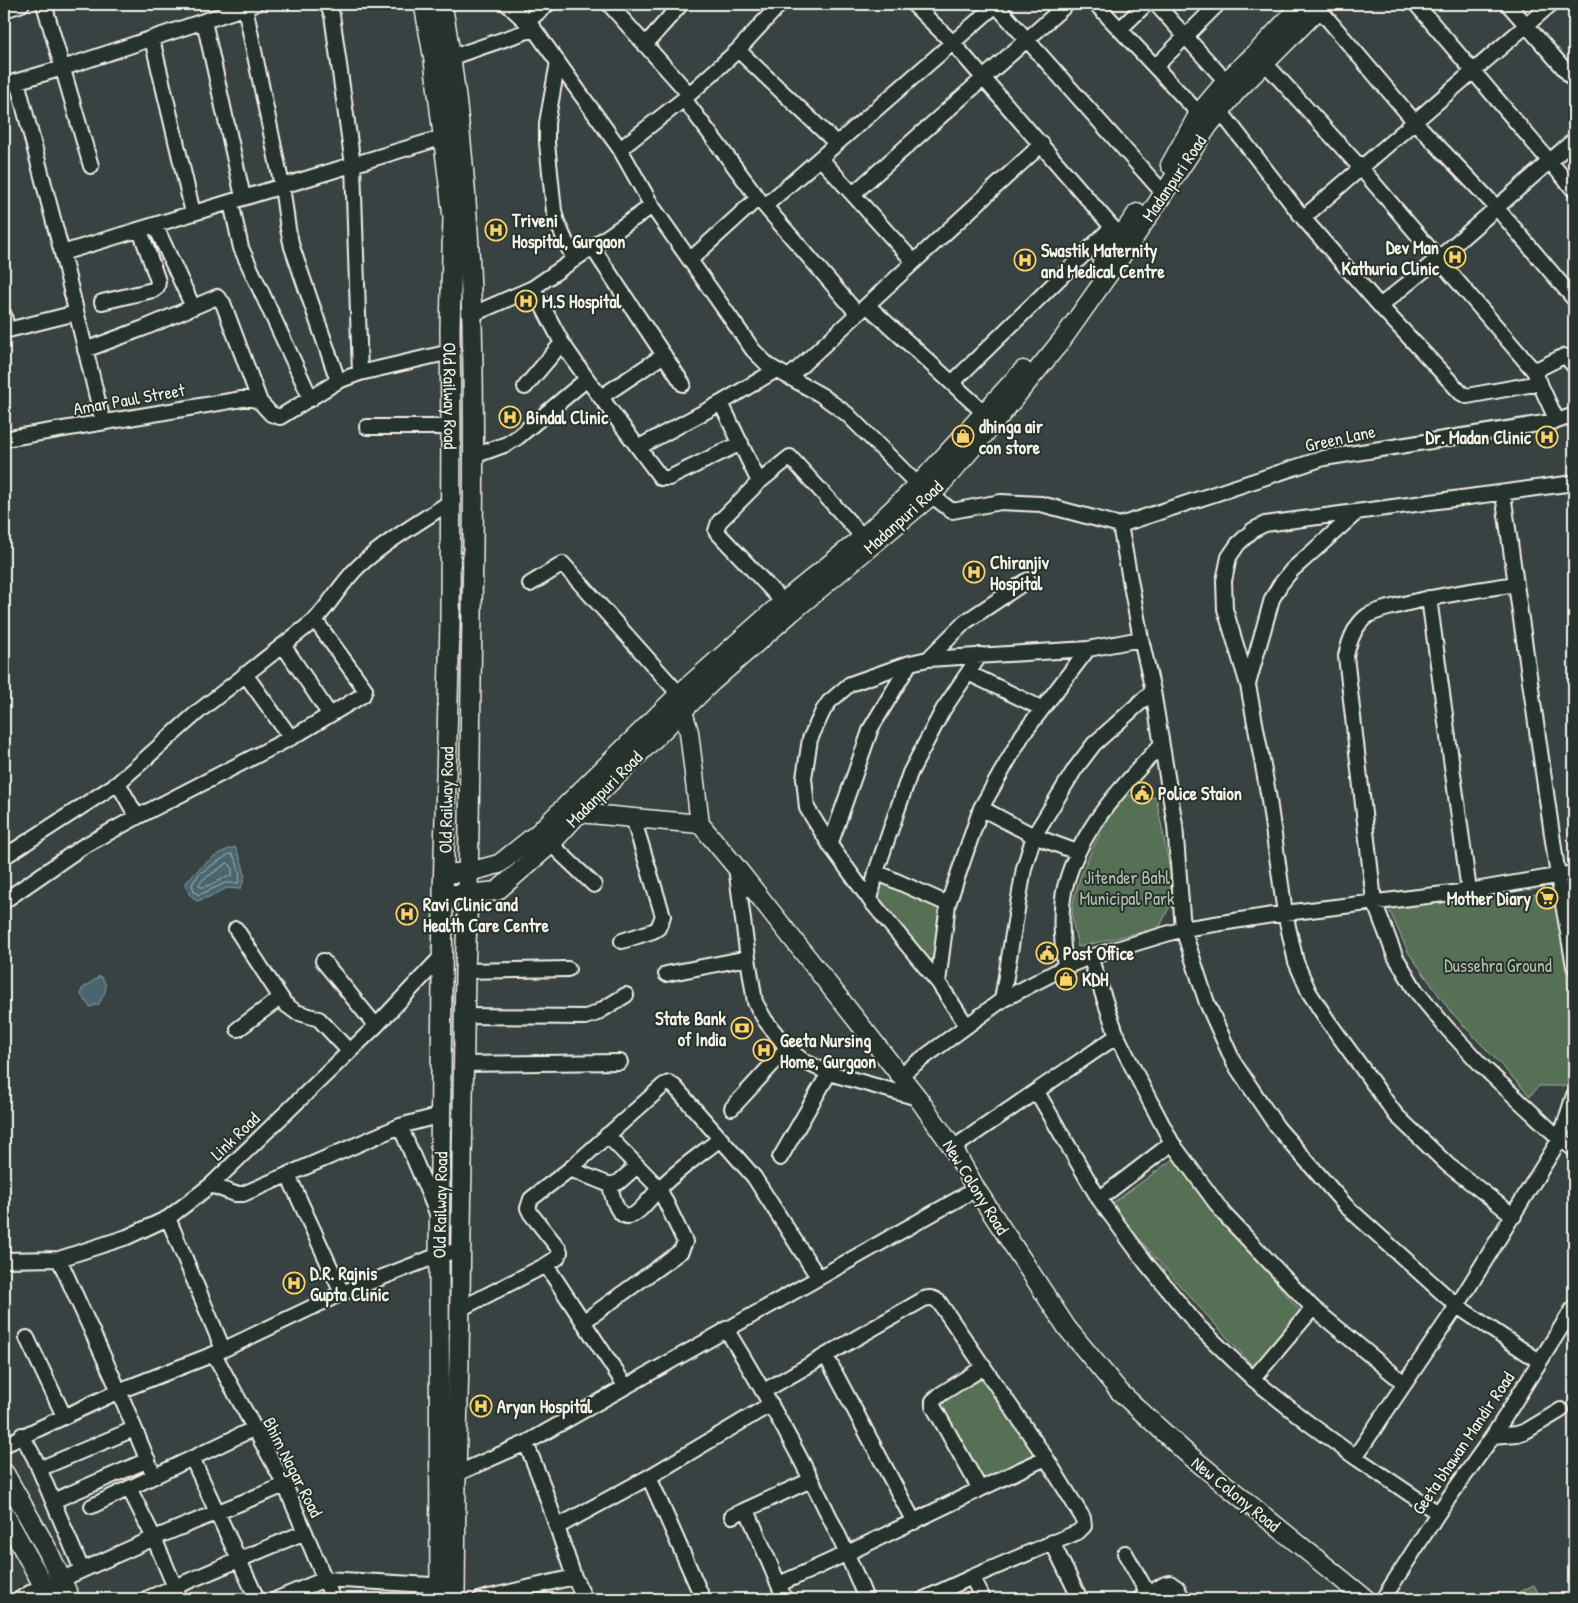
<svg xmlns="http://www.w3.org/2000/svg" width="1578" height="1603" font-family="'Patrick Hand',sans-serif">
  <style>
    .green { fill: #567057; stroke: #a5b0a0 }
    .water { fill: #4a6670; stroke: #8e9ea0 }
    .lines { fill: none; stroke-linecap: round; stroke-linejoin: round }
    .shore { stroke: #b0b9b8; stroke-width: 1 }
    .minor-casing { stroke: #f4f1e8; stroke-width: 18 }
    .tertiary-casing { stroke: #f4f1e8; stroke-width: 21 }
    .secondary-casing { stroke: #f4f1e8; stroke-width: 22 }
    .minor { stroke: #26332d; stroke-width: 14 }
    .tertiary { stroke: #26332d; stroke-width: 18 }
    .secondary { stroke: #26332d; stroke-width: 19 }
    .labels { text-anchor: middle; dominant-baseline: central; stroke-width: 4; stroke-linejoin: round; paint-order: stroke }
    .street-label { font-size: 18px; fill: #f4f1e8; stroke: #26332d }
    .poi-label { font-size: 18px; font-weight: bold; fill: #f4f1e8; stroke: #26332d; text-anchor: start }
    .park-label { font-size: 18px; fill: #b5bdae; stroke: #26332d }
  </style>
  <rect width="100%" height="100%" fill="#384242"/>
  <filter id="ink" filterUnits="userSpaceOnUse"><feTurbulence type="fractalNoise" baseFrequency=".02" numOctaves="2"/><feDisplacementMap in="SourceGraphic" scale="10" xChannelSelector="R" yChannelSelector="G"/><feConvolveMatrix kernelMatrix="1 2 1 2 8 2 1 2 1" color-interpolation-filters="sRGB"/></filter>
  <g filter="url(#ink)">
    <path class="green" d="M1125 791 1136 800 1156 797 1175 896 1159 928 1078 947C1076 936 1072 924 1072 913 1073 879 1106 819 1125 791Z
      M880 882 941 909 935 967 875 898Z
      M1552 893C1555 905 1559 918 1561 931 1569 979 1572 1037 1570 1086H1539L1530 1096 1451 1012 1408 952 1388 907Z
      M1173 1159 1301 1312 1254 1367 1180 1286 1110 1205Z
      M986 1378 1037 1459 984 1483 938 1401Z
      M1534 1585 1541 1599H1504Z"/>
    <path class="water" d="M235 847C242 862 249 875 240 889L227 888 209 897 197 901 189 894 186 883C198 868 216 852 235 847Z
      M100 976C110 987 105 992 99 1004L90 1007 81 995 82 989Z"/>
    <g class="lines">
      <path class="shore" d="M230 854 233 855C237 863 242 874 238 883H225L199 895 194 892 192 884 199 874Z
        M228 863 232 867V876C221 877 210 888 200 887L199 884 204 879Z"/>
      <g class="minor-casing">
        <path id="minor" d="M44 4 91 166
          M327 4 332 15 353 165 360 373
          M507 4 534 29 620 149 652 206 753 350 769 366 821 395 847 414 918 485 952 511 1001 502 1041 504 1120 525
          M609 4 689 94
          M913 4 953 43 1112 227 1127 242
          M1096 4 1206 121
          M1156 4 1232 88
          M1315 4 1414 121 1496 207 1574 299
          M1416 4 1574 190
          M1508 4 1574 80
          M996 5 1158 187 1165 192
          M245 7 282 186 288 229 292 247 338 381
          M4 10 22 4
          M204 21 243 197
          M527 22 548 4
          M1120 29 1146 4
          M152 39 193 213
          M645 45 681 4
          M738 50 836 143
          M452 57 534 29
          M558 62 547 123V143L554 211 557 222 574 260
          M1265 63 1360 167 1534 371 1557 421
          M1156 66 1218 4
          M17 81 62 253 103 422
          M4 85 63 68 255 4
          M684 99 758 198 857 313
          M1221 112 1303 218 1380 306 1461 393 1467 396 1540 383
          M620 149 684 99 738 50 780 4
          M820 158 914 262
          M853 194 1067 4
          M231 202 241 248 311 399
          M765 206 997 4
          M1303 218 1551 4
          M155 225 193 307
          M592 247 683 384
          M62 253 444 137
          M690 260 758 198
          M533 288 562 343 587 379 661 478H669L741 443
          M102 302 153 290 157 287 158 281 140 230
          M867 305 991 419
          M1380 306 1439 258 1574 140
          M4 315 7 330
          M471 315 533 288 652 206
          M4 331 76 313
          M85 350 144 328 217 297 223 303 260 402 271 414 280 417 338 381 360 373 450 352
          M1534 371 1564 356 1567 358 1574 366
          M789 377 1042 144
          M952 383 1112 227
          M525 387 562 343
          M601 397 664 355
          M721 403 759 482
          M367 427H451
          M4 439 242 399H253L260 402
          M639 447 721 403 776 370
          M474 456 507 444 518 437 587 379
          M1503 494 1558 876 1574 966
          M1120 525 1141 639 1153 691 1175 825 1183 929 1207 1003 1234 1063 1277 1127 1346 1206 1457 1306 1539 1361
          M1120 525 1324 458 1557 421 1574 415
          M530 584 563 564 679 694
          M1516 584C1477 590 1438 595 1400 605 1389 608 1377 610 1367 616 1355 625 1349 642 1346 656L1374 901 1395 956 1416 991 1445 1026 1482 1066 1560 1139 1574 1149
          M1429 598 1469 891
          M783 602 716 531 719 522 759 482 790 457 863 537
          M283 645 330 715
          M928 659 965 622 1028 580
          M968 673 1041 708
          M245 674 291 738
          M1248 684 1272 599 1280 585 1292 570 1356 513
          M118 783 137 817
          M981 808 1034 836 1077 852
          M551 844 594 885
          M830 845 871 728 910 663
          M4 857 118 783 199 711 315 620C331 603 342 582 359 566 385 542 420 522 450 502
          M736 867 748 958 755 1002 765 1020 787 1048 805 1062 829 1073 918 1098
          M876 872 948 904
          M870 900 876 872 910 773 943 710 980 655
          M4 901 82 847 137 817 298 734 363 695 365 689 315 620
          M236 929 285 1004 296 1012 319 1019 349 1051
          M622 941 653 931 658 928 663 916 633 818
          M1090 957 1117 1036 1142 1086 1172 1143 1224 1214 1313 1308 1404 1383
          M323 961 376 1026
          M1065 967C1062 941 1059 913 1065 887 1080 829 1122 786 1161 745
          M465 971 568 969
          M666 974 748 958
          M938 982 870 900 830 845 807 808 804 778 810 739 823 711 829 702 850 684 910 663 928 659 1088 649 1141 639
          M1002 1000 1024 868 1034 836 1075 769 1094 744 1153 691
          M464 1016 585 1017 595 1014 626 995
          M967 1026 938 982 948 904 981 808 1023 734 1088 649
          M238 1029 280 998
          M463 1064 620 1062
          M900 1075 1002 1000 1065 967 1090 957 1183 929 1285 913 1469 891 1574 873
          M1037 1092 1099 1199 1146 1263 1198 1326 1253 1379 1307 1422 1355 1457 1438 1513
          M732 1108 787 1048
          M400 1126 437 1213
          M953 1148 1117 1036
          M780 1158 829 1073
          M570 1169 610 1185 619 1182 637 1166
          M288 1175 342 1293
          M211 1185 235 1194H243L400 1126 441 1115
          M610 1185C612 1194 616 1217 629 1216 637 1216 651 1197 657 1191 674 1172 700 1155 720 1139
          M1099 1199 1172 1143
          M1514 1216 1448 1165 1396 1115 1328 1021 1309 992 1296 962 1285 913 1268 793 1248 685 1225 609 1224 581 1229 557 1238 544 1253 530 1265 524 1574 483
          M168 1218 223 1349
          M59 1259 119 1391 154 1476
          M4 1260 59 1259 127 1237 168 1218 211 1185 376 1026 444 954
          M546 1265 626 1387
          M460 1309 546 1265 557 1258 560 1252 559 1249 531 1214 528 1208 531 1199 570 1169 664 1085 669 1083 675 1087 754 1177 818 1277
          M583 1322 681 1251 685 1242 659 1188 607 1135
          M726 1329C779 1415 828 1505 866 1599
          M27 1338 64 1416
          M214 1354 285 1485 333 1599
          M826 1356 914 1522
          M1253 1379 1313 1308
          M764 1391 924 1299C931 1297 934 1298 939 1302L1046 1458 1083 1518 1084 1526 1078 1532 972 1577 924 1599
          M22 1435 35 1459 82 1570
          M1493 1436 1517 1434 1526 1431 1561 1410
          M526 1443 542 1483 574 1577 585 1599
          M4 1445 119 1391 214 1354 342 1293 439 1255 461 1250
          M1355 1457 1457 1306 1560 1139 1574 1095
          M192 1458 257 1599
          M39 1469 134 1429
          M456 1474 526 1443 976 1189
          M649 1477 703 1599
          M129 1488 154 1538 180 1599
          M980 1489 933 1406V1401L941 1394 984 1367
          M53 1501 148 1460
          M92 1506 253 1429
          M747 1510 783 1595
          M732 1516 811 1480
          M557 1527 649 1477 771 1404
          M1052 1542 1080 1599
          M1125 1553 1148 1594
          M972 1577 983 1599
          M60 1580 154 1538 285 1485
          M779 1584C870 1545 956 1499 1046 1458
          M20 1599 43 1585
          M146 1599 305 1532
          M277 1599 325 1579 449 1586
          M481 1599 574 1577
          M1139 1599 1165 1584 1170 1583 1177 1588 1183 1599
          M1383 1599 1438 1513 1493 1436 1574 1307"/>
      </g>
      <g class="tertiary-casing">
        <path id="tertiary" d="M1170 165 1199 113 1226 81 1258 51 1302 4
          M1102 263 1137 213
          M680 701 689 732 700 824 736 867 918 1098 953 1148 976 1189 1067 1328 1120 1392 1184 1451 1366 1599
          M574 810 579 813 700 824
          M444 874 469 872 499 864 538 833 679 694 783 602 863 537 918 485 1023 370
          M443 894H468L497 891 551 844 579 813 712 682 792 612 931 496 995 422 1062 340 1130 244 1209 125 1236 92 1324 4"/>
      </g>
      <g class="secondary-casing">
        <g id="secondary">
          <path id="s1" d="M424 4 434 60 453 217 450 329 451 427 450 623 443 894 439 1255 440 1599"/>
          <path d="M442 4C474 182 475 364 473 545 471 661 470 778 468 894L465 971 459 1360 456 1474 455 1599"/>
          <path d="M4 1473 48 1551 70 1599"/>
          <path d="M4 1514 51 1599"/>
        </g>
      </g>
      <use href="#minor" class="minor"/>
      <use href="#tertiary" class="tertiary"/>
      <use href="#secondary" class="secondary"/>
    </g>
  </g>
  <defs>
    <g id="hospital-ring" transform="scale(1.125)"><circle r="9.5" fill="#26332d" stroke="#ffd166" stroke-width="1.5"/><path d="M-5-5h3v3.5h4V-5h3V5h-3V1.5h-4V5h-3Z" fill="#ffd166"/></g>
    <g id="shop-ring" transform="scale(1.125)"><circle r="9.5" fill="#26332d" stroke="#ffd166" stroke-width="1.5"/><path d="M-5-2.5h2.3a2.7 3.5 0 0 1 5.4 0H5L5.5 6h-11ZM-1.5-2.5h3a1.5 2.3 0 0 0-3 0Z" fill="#ffd166"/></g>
    <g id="civic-ring" transform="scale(1.125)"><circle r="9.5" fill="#26332d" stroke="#ffd166" stroke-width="1.5"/><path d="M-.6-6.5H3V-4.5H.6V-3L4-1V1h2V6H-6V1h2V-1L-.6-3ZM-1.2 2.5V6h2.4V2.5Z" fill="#ffd166"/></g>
    <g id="supermarket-ring" transform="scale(1.125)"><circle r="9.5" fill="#26332d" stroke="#ffd166" stroke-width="1.5"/><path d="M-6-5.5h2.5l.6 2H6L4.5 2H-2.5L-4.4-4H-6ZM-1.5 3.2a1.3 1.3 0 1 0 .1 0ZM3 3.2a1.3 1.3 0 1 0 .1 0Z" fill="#ffd166"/></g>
    <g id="bank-ring" transform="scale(1.125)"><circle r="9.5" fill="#26332d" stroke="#ffd166" stroke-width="1.5"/><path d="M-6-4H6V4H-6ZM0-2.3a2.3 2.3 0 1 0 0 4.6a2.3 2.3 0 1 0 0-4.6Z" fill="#ffd166"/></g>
  </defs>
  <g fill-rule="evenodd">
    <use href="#hospital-ring" x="496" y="230"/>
    <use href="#hospital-ring" x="1455" y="257"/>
    <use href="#hospital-ring" x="1025" y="260"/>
    <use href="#hospital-ring" x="526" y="301"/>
    <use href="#hospital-ring" x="510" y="417"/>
    <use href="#shop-ring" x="963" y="436"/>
    <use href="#hospital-ring" x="1547" y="437"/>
    <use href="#hospital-ring" x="974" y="572"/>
    <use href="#civic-ring" x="1142" y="793"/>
    <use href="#supermarket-ring" x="1547" y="898"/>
    <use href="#hospital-ring" x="407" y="914"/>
    <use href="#civic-ring" x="1047" y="953"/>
    <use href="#shop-ring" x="1066" y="979"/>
    <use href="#bank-ring" x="742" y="1028"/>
    <use href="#hospital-ring" x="764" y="1050"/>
    <use href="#hospital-ring" x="294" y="1283"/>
    <use href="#hospital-ring" x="481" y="1406"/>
  </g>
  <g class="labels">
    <g class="street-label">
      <text transform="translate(1174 178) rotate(-56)">Madanpuri Road</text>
      <text stroke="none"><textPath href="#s1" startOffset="394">Old Railway Road</textPath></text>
      <text transform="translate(129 399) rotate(-10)">Amar Paul Street</text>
      <text transform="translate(1340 438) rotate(-12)">Green Lane</text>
      <text transform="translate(903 517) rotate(-42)">Madanpuri Road</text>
      <text transform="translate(604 789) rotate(-45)">Madanpuri Road</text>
      <text transform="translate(446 800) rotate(-89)">Old Railway Road</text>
      <text transform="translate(235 1136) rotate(-44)">Link Road</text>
      <text transform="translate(976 1187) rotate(58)">New Colony Road</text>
      <text transform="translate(440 1205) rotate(-89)">Old Railway Road</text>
      <text transform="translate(1463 1443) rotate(-56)">Geeta bhawan Mandir Road</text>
      <text transform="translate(293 1467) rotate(63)">Bhim Nagar Road</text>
      <text transform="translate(1236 1494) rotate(39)">New Colony Road</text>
    </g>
    <g class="poi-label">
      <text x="512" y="220">Triveni<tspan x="512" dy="21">Hospital, Gurgaon</tspan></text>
      <text x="1439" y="247" text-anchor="end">Dev Man<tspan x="1439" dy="21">Kathuria Clinic</tspan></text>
      <text x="1041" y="250">Swastik Maternity<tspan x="1041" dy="21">and Medical Centre</tspan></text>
      <text x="542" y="301">M.S Hospital</text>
      <text x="526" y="417">Bindal Clinic</text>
      <text x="979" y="426">dhinga air<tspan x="979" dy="21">con store</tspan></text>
      <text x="1531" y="437" text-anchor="end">Dr. Madan Clinic</text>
      <text x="990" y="562">Chiranjiv<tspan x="990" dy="21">Hospital</tspan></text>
      <text x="1158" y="793">Police Staion</text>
      <text x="1531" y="898" text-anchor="end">Mother Diary</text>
      <text x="423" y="904">Ravi Clinic and<tspan x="423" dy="21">Health Care Centre</tspan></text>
      <text x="1063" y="953">Post Office</text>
      <text x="1082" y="979">KDH</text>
      <text x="726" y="1018" text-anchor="end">State Bank<tspan x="726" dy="21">of India</tspan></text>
      <text x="780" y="1040">Geeta Nursing<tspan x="780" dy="21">Home, Gurgaon</tspan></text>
      <text x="310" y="1273">D.R. Rajnis<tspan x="310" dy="21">Gupta Clinic</tspan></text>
      <text x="497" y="1406">Aryan Hospital</text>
    </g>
    <g class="park-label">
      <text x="1127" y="877">Jitender Bahl<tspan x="1127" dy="21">Municipal Park</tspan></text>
      <text x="1498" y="965">Dussehra Ground</text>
    </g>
  </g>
  <rect width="1578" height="1603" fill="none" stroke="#26332d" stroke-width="20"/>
  <rect x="10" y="10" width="1558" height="1583" fill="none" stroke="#f4f1e8" stroke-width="2" filter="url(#ink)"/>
</svg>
